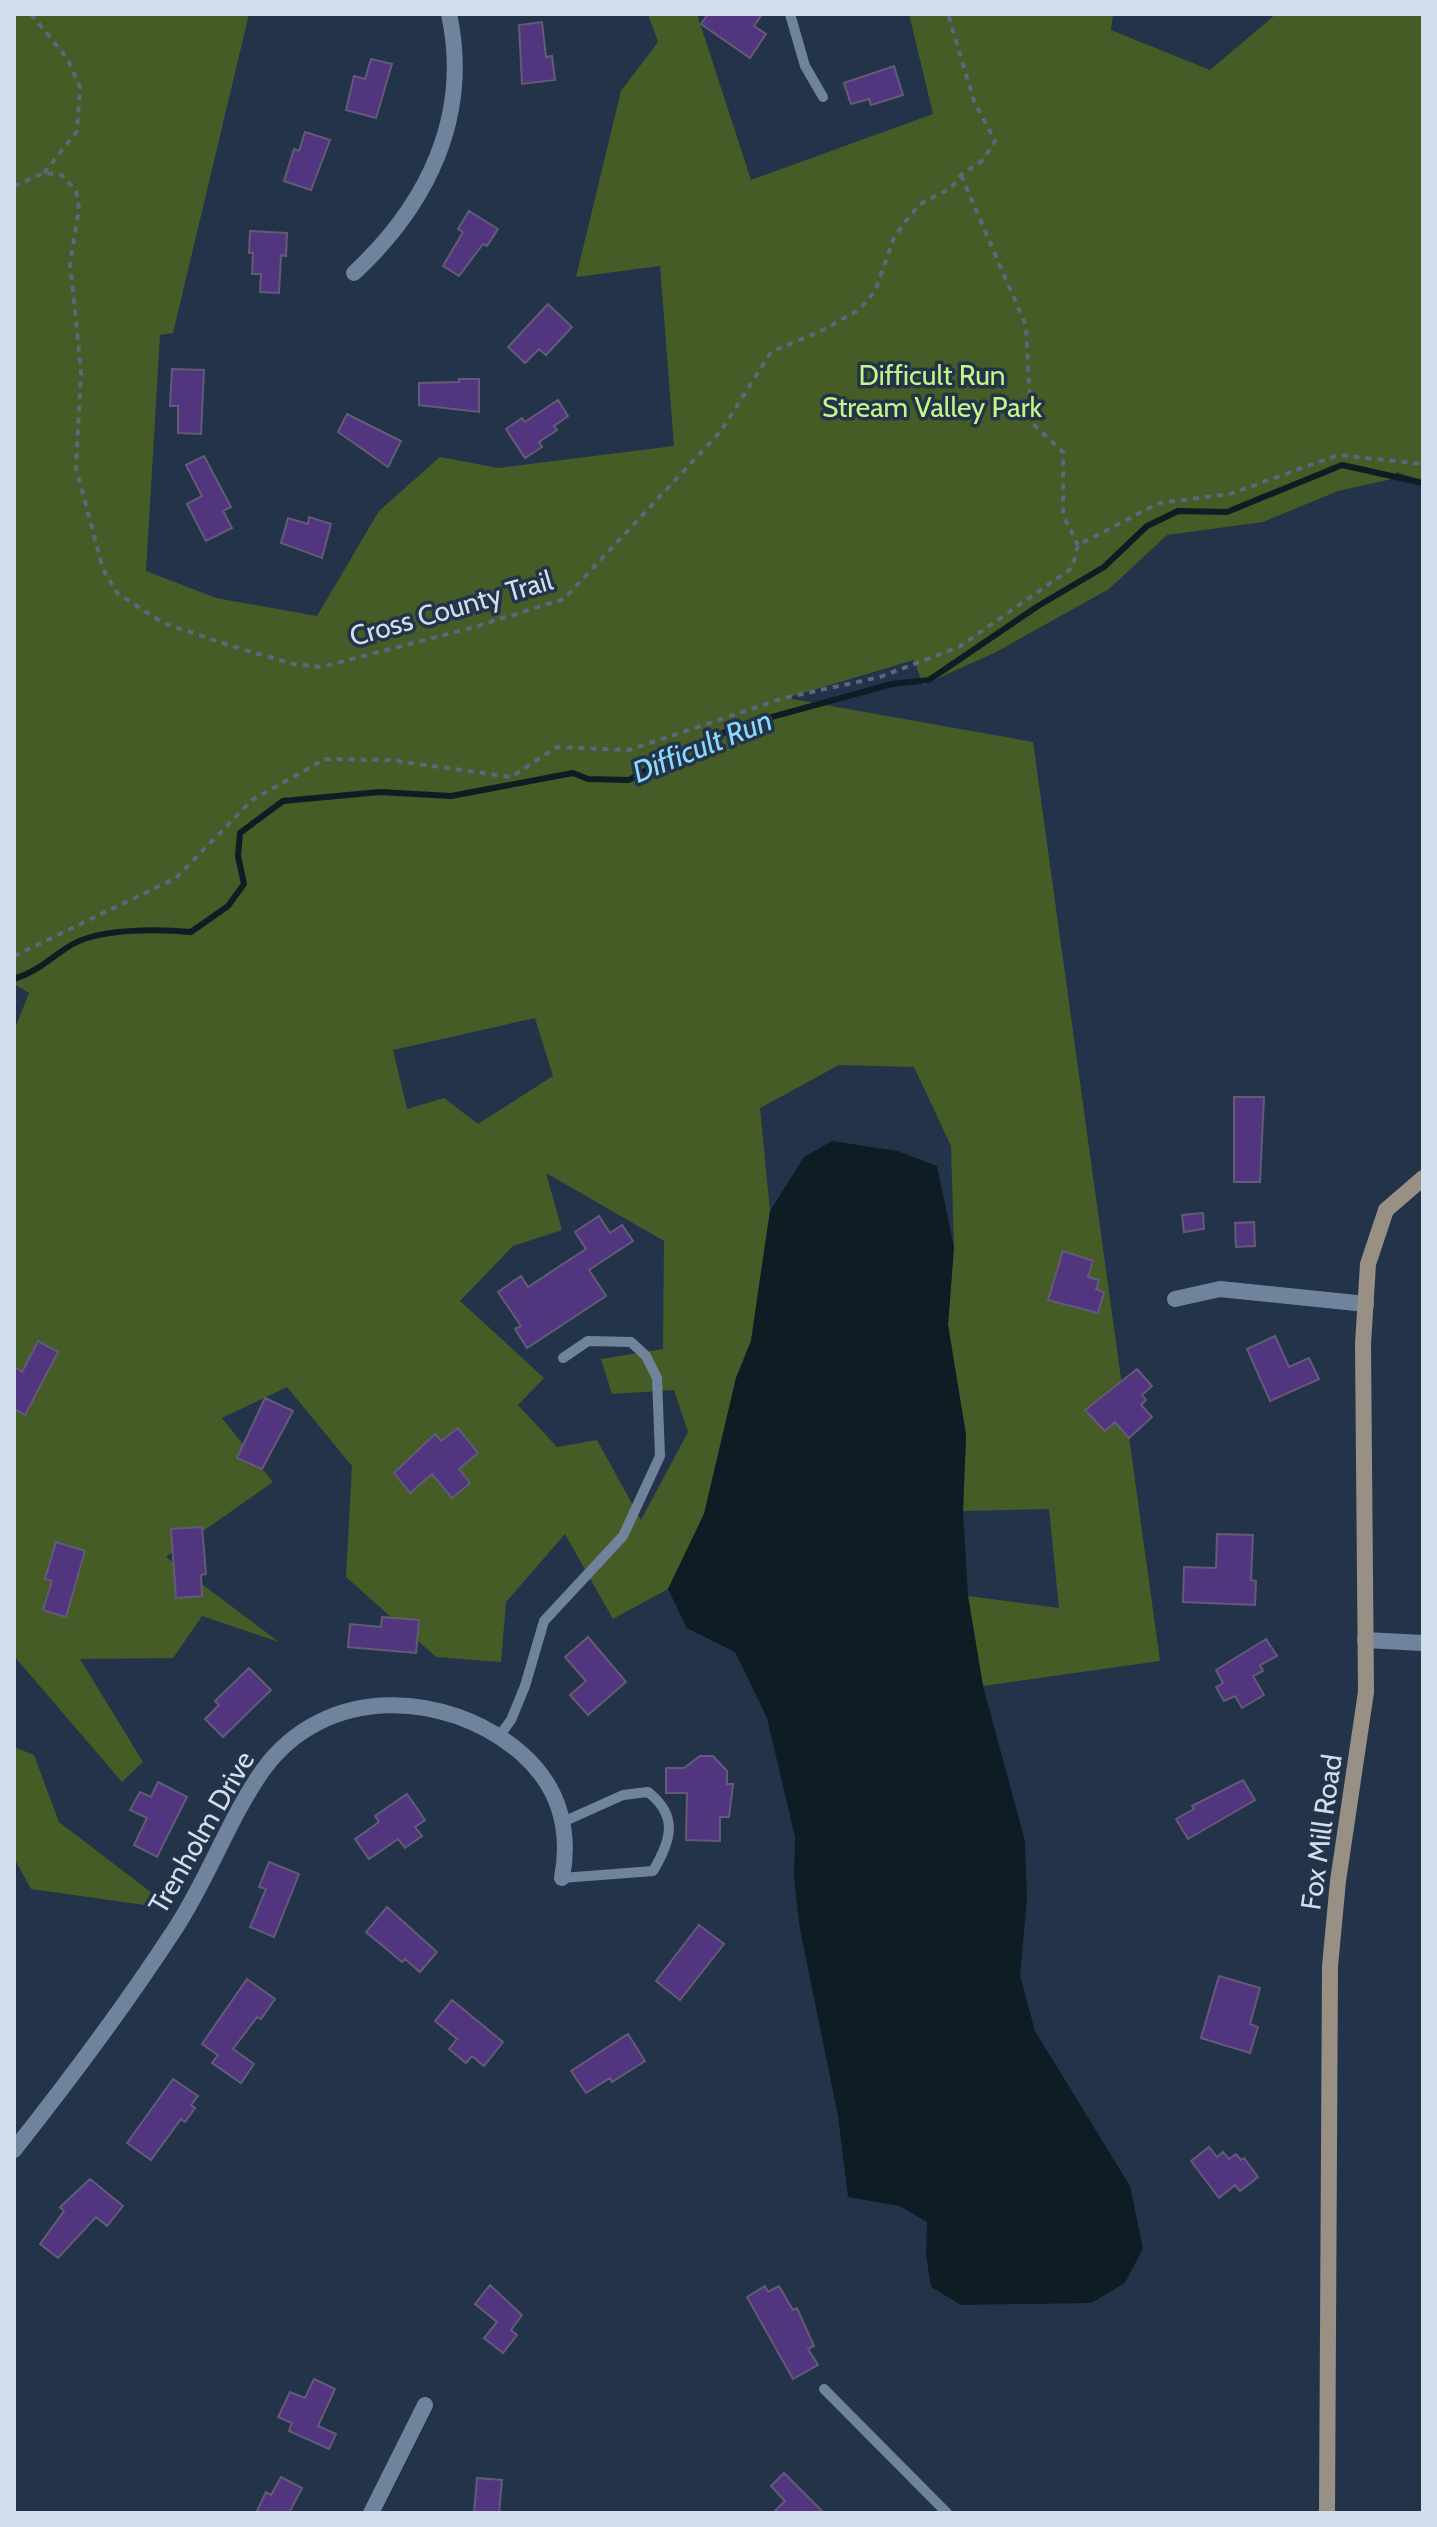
<svg xmlns="http://www.w3.org/2000/svg" width="1437" height="2527" font-family="Cabin,sans-serif">
  <style>
    .green { fill: #455c26; fill-rule: evenodd }
    .water { fill: #0d1d23 }
    .lines { fill: none; stroke-linecap: round; stroke-linejoin: round }
    .stream { stroke: #0d1d23; stroke-width: 6 }
    .building { fill: #51357e; stroke: #635a77; stroke-width: 2 }
    .path { stroke: #59687c; stroke-width: 4; stroke-dasharray: 6 6; stroke-linecap: butt }
    .lane { stroke: #6f839d; stroke-width: 10 }
    .street { stroke: #6f839d; stroke-width: 16 }
    .secondary { stroke: #988f85; stroke-width: 16 }
    .labels { text-anchor: middle; dominant-baseline: central; stroke-width: 7; stroke-linejoin: round; paint-order: stroke }
    .park-label { font-size: 28px; fill: #c4f687; stroke: #23344a }
    .street-label { font-size: 28px; fill: #d3deec; stroke: #23344a }
    .water-label { font-size: 30px; font-style: italic; fill: #8bdafa; stroke: #23344a }
  </style>
  <rect width="100%" height="100%" fill="#23344a"/>
  <path class="green" d="M14 14H249L173 333 160 335 146 571 216 598 317 616 379 511 440 457 498 468 674 446 660 266 576 277 621 91 658 42 648 14H697L751 180 933 114 909 14H1113L1111 30 1210 70 1276 14H1423V481L1397 472 1392 479 1338 491 1263 522 1167 535 1109 589 994 653 923 685 914 660 786 698 1033 742 1160 1661 983 1686 968 1596 1059 1608 1049 1509 963 1511 966 1435 948 1325 954 1247 951 1146 914 1067 839 1065 760 1108 770 1211 751 1341 736 1378 704 1514 668 1589 613 1619 565 1534 506 1602 501 1662 436 1657 346 1577 352 1466 287 1387 222 1418 273 1482 166 1557 279 1642 202 1616 173 1658 80 1659 143 1762 122 1782 14 1656V1031L29 993 14 984ZM535 1018 553 1076 478 1124 444 1098 407 1109 393 1050ZM546 1173 664 1241 663 1349 601 1359 612 1394 674 1390 688 1432 641 1520 597 1440 557 1447 518 1405 544 1378 460 1301 513 1246 562 1230Z
    M14 1747 34 1755 59 1822 173 1909 31 1889 14 1858Z"/>
  <path class="water" d="M832 1141 897 1151 937 1166 954 1247 948 1325 966 1435 963 1511 968 1596 983 1686 1025 1841 1027 1900 1020 1975 1035 2031 1130 2186 1143 2248 1125 2283 1091 2303 961 2305 931 2287 926 2255 927 2222 899 2206 848 2197 838 2116 800 1929 794 1879 795 1837 767 1718 735 1652 687 1628 668 1589 704 1514 736 1378 751 1341 770 1211 804 1157Z"/>
  <g class="lines">
    <path class="stream" d="M14 979C38 972 52 956 73 944 102 928 160 929 191 932L228 906 244 884 238 856 240 833 283 801 380 792 451 796 573 773 588 779 629 780 672 755 742 725 892 684 929 680 1038 606 1104 567 1147 526 1178 511 1227 512 1342 465 1423 483"/>
  </g>
  <path class="building" d="M708 14H762L754 26 766 34 750 58 701 24Z
    M542 22 546 57 552 56 555 80 522 84 519 25Z
    M371 59 392 64 376 118 346 110 354 76 365 79Z
    M894 66 903 95 871 105 869 99 851 104 844 83Z
    M305 132 330 140 311 190 284 181 294 149 299 151Z
    M469 211 498 229 487 246 483 244 459 276 443 266 463 232 458 229Z
    M250 231 287 233 286 256 281 255 279 293 260 292 261 274H252L253 253H249Z
    M548 304 572 327 546 355 539 349 525 363 508 347Z
    M172 369 204 370 201 434 178 433V406H170Z
    M459 379H479V412L419 405V383L459 382Z
    M558 400 568 416 554 426 557 430 539 442 542 447 525 458 506 429 522 418 525 422Z
    M347 414 401 441 388 467 338 432Z
    M204 456 231 507 223 511 232 528 206 541 187 504 202 496 186 465Z
    M309 517 331 524 322 558 281 543 288 518 308 524Z
    M1234 1097H1264L1260 1182H1234Z
    M1203 1213 1204 1229 1184 1232 1182 1215Z
    M599 1216 610 1233 622 1225 633 1241 589 1270 606 1296 527 1348 515 1329 521 1326 498 1292 521 1276 528 1287 586 1249 575 1232Z
    M1254 1222 1255 1246 1236 1247 1235 1223Z
    M1063 1251 1093 1261 1088 1277 1099 1280 1096 1289 1104 1292 1098 1313 1048 1300Z
    M1275 1336 1289 1367 1309 1358 1319 1379 1270 1401 1247 1349Z
    M38 1341 58 1352 25 1415 14 1409V1367L22 1372Z
    M1137 1369 1152 1386 1142 1395 1146 1400 1141 1405 1152 1417 1129 1438 1115 1422 1105 1431 1085 1410Z
    M265 1398 293 1411 262 1469 237 1458Z
    M458 1428 478 1453 459 1469 470 1483 452 1498 432 1474 410 1493 394 1473 435 1434 441 1441Z
    M202 1527 206 1574 201 1575 202 1596 176 1598 171 1529Z
    M1217 1534 1253 1535 1251 1580 1256 1581 1255 1605 1183 1602 1184 1567 1216 1568Z
    M56 1542 85 1551 66 1617 43 1610 52 1581 45 1579Z
    M382 1617 419 1620 416 1653 348 1647 350 1624 381 1627Z
    M588 1637 626 1682 588 1715 570 1695 586 1681 565 1657Z
    M1266 1639 1277 1656 1260 1665 1263 1671 1253 1676 1264 1695 1242 1708 1235 1696 1224 1701 1216 1687 1223 1683 1216 1670Z
    M249 1668 271 1690 223 1737 205 1719 219 1705 215 1701Z
    M700 1756H713L727 1771V1784H733L729 1817H720V1841L686 1840 687 1793H666V1768H684Z
    M1243 1780 1255 1800 1188 1839 1176 1819 1194 1809 1192 1806Z
    M158 1782 187 1797 157 1857 134 1845 147 1818 130 1810 140 1792 151 1797Z
    M407 1794 425 1820 415 1827 422 1836 405 1848 398 1839 369 1859 355 1839 379 1822 375 1816Z
    M269 1862 299 1874 274 1937 250 1927 266 1889 259 1887Z
    M387 1907 437 1952 420 1972 405 1959 402 1962 366 1932Z
    M699 1925 724 1944 680 2000 656 1981Z
    M1219 1976 1260 1988 1250 2024 1258 2027 1250 2053 1201 2038Z
    M247 1979 275 1999 261 2019 257 2017 233 2049 254 2064 241 2083 212 2063 218 2055 202 2044Z
    M452 2000 503 2042 484 2066 472 2056 466 2063 449 2049 457 2039 435 2021Z
    M628 2034 645 2061 612 2082 610 2078 586 2093 571 2071Z
    M173 2079 198 2096 191 2105 195 2108 185 2122 181 2119 151 2160 127 2143Z
    M1209 2147 1217 2157 1223 2152 1229 2159 1236 2154 1241 2160 1244 2158 1258 2177 1240 2191 1235 2185 1219 2198 1191 2161Z
    M90 2179 123 2206 107 2226 96 2217 58 2258 40 2244 64 2211 60 2207Z
    M490 2285 522 2315 511 2330 517 2335 503 2353 484 2338 497 2322 475 2304Z
    M765 2286 768 2292 779 2286 793 2310 797 2308 814 2346 808 2349 818 2365 793 2379 747 2297Z
    M314 2379 335 2389 318 2426 336 2434 329 2449 289 2431 292 2423 278 2417 290 2392 305 2398Z
    M784 2473 824 2513H773L785 2501 771 2486Z
    M281 2477 302 2488 289 2513H256L266 2492 271 2495Z
    M477 2478 502 2480 499 2513H474Z"/>
  <g class="lines">
    <path class="path" d="M31 14 67 58 80 87 77 131 44 173
      M961 175 1026 326 1031 422 1063 452V515L1078 545
      M14 186 44 173 62 175 76 191 79 209 70 263 81 370 76 468 103 569 117 593 163 623 244 650 294 664 321 667 471 628 564 599 721 431 771 352 823 330 860 309 875 291 894 238 905 222 920 204 951 188 961 175 983 160 995 141 974 101 948 14
      M14 956 176 878 252 800 325 759 390 760 511 777 557 747 629 750 784 698 880 677 959 647 1072 568 1078 545 1159 503 1230 494 1338 455 1423 464"/>
    <path class="lane" d="M790 14 805 66 823 97
      M500 1735 511 1720 525 1686 544 1621 623 1536 660 1456 657 1378 646 1356 631 1342 588 1341 563 1358
      M562 1878 653 1871C671 1841 679 1816 648 1792L623 1795 565 1821
      M824 2389 947 2513"/>
    <path class="street" d="M354 273C428 204 471 116 449 14
      M1175 1299 1220 1289 1366 1304
      M1365 1640 1423 1643
      M14 2150C71 2078 125 2006 175 1929 208 1879 229 1818 263 1770 325 1684 446 1689 521 1753 559 1786 571 1830 562 1878
      M371 2513 425 2405"/>
    <path class="secondary" d="M1327 2513 1330 1966 1338 1881 1366 1692 1363 1344 1368 1264 1386 1210 1423 1178"/>
  </g>
  <g class="labels">
    <g class="park-label">
      <text x="932" y="375">Difficult Run<tspan x="932" dy="32">Stream Valley Park</tspan></text>
    </g>
    <g class="street-label">
      <text transform="translate(451 608) rotate(-16)">Cross County Trail</text>
      <text transform="translate(201 1832) rotate(-60)">Trenholm Drive</text>
      <text transform="translate(1321 1832) rotate(-82)">Fox Mill Road</text>
    </g>
    <g class="water-label">
      <text transform="translate(702 746) rotate(-22)">Difficult Run</text>
    </g>
  </g>
  <rect width="1437" height="2527" fill="none" stroke="#d3deec" stroke-width="32"/>
</svg>
